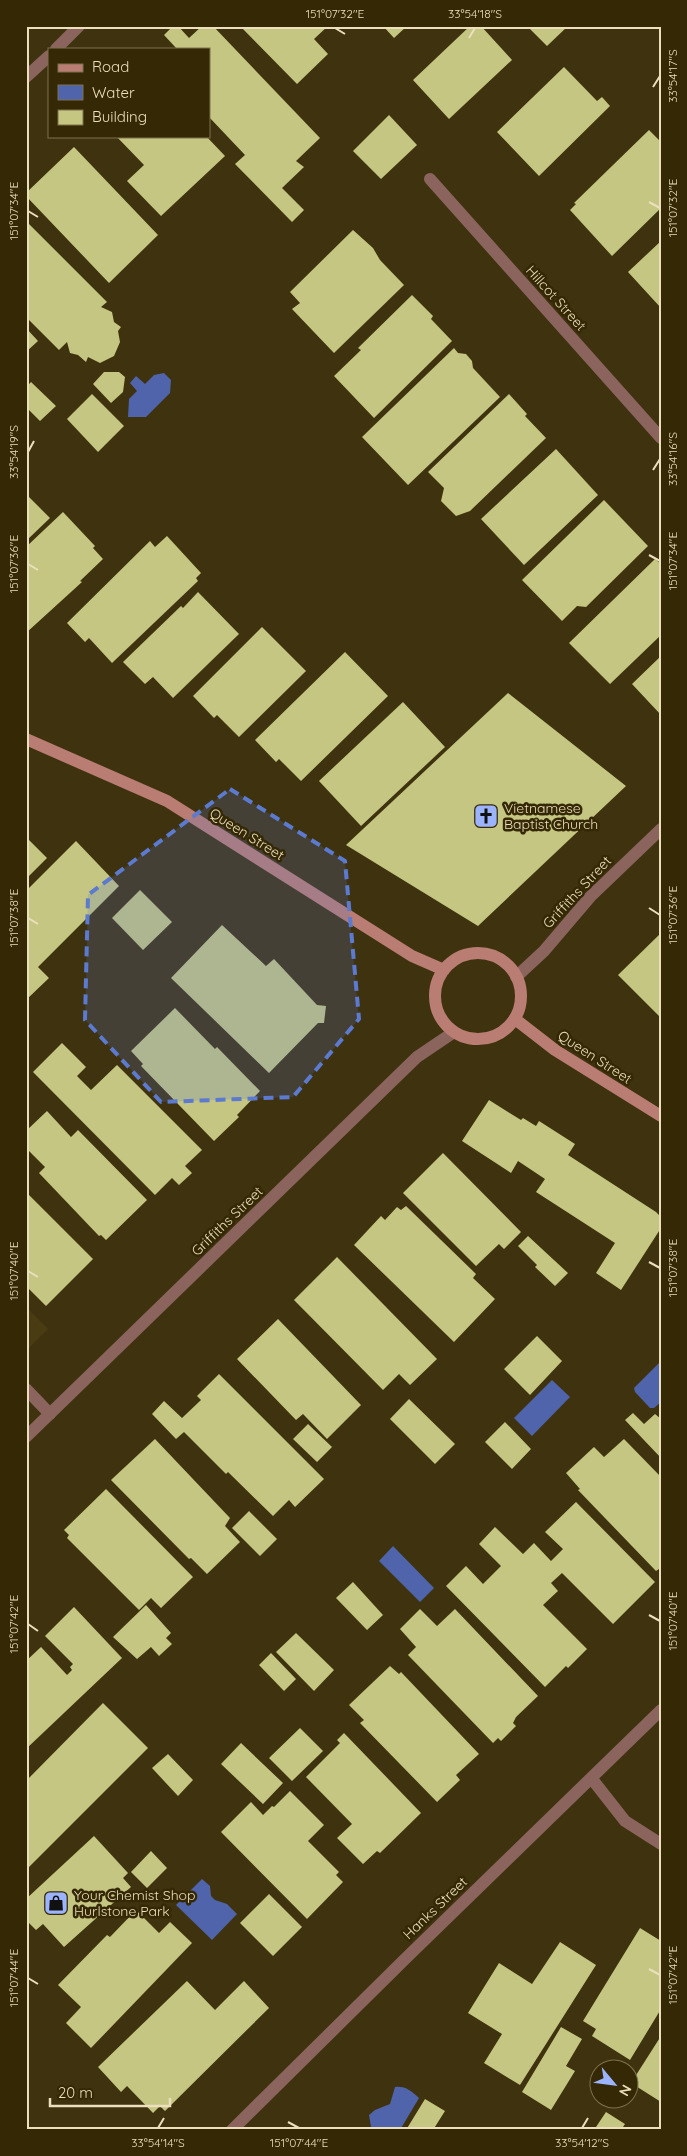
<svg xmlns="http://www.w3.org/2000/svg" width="687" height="2156" font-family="Quicksand,sans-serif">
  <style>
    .built { fill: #493b12 }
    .water { fill: #4f64aa }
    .building { fill: #c4c681 }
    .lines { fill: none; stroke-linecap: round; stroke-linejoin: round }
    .lane { stroke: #8a645d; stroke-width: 12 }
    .street { stroke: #8a645d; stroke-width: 12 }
    .secondary { stroke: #b97d73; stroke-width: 12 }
    .marked { fill: #5b7ad0; fill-opacity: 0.2; stroke: #5b7ad0; stroke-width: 4; stroke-dasharray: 10 6; stroke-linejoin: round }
    .ticks { fill: none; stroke: #ebdfbe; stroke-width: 2 }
    .labels { text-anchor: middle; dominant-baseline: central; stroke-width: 5; stroke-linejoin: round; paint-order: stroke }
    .street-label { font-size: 14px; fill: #ebdfbe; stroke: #352804 }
    .poi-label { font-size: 14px; fill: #ebdfbe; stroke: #352804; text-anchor: start }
    .neatline { fill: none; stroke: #ebdfbe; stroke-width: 2 }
    .ticks-label { font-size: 12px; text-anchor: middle; fill: #ebdfbe }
  </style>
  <rect width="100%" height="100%" fill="#3f320f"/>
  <path class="built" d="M26 1307 48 1329 26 1351Z"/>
  <path class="water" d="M164 373 171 380 170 393 146 417H128L129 399 137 391 130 383 136 376 145 384 154 375Z
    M661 1361V1402L654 1408H650L635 1392 634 1388Z
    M552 1380 570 1397 532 1436 514 1418Z
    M393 1546 434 1588 420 1602 379 1561Z
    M202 1879 210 1886 211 1896 215 1900 227 1904 237 1914 212 1940 176 1905Z
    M395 2087C406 2086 411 2091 419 2098L400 2130H375L371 2127 369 2115 375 2110 390 2104Z"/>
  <path class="building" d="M173 26H178L189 38 202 26H213L320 138 296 161 304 167 282 188 304 210 292 222 235 164 245 155 209 117V49H177L164 35Z
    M240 26H328L314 39 328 54 297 84Z
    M383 26H407L394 38Z
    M470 26H481L512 60 449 119 413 80Z
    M527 26H568L547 46Z
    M564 67 597 101 602 97 610 106 539 176 497 132Z
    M389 115 417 145 381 179 353 151Z
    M649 130 661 142V208L612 256 570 210 576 204 574 203Z
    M116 136H206L225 156 161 216 127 181 144 165Z
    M74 147 158 235 109 283 26 196V193Z
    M26 221 107 302 101 307 112 312 114 322 121 327 118 331 120 342 114 356 100 363 88 357 86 362 78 355 70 353 67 342 59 350 26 317 28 308 26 306Z
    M353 230 373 248 380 260 404 285 334 353 292 309 300 303 290 292Z
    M661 241V308L628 272Z
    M412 295 433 316 431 319 452 341 374 418 334 376 361 350 358 348Z
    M26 328 38 341 26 352Z
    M454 348 458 353 466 354 472 361 473 368 500 397 408 485 362 437Z
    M104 372H119L125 377 123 392 111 403 93 384Z
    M31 382 56 406 40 421 26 407V387Z
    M92 394 124 426 98 452 67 419Z
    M509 394 527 414 525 416 546 438 470 511 456 516 441 501 444 488 428 472Z
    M556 449 598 495 524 565 481 519Z
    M26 494 50 518 26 541Z
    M604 500 648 546 586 607 577 606 562 621 522 580Z
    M63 512 95 546 93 548 103 559 80 581 82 582 26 633V547Z
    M167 536 201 573 196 578 198 581 112 663 89 638 85 642 67 623 150 541 155 547Z
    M655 559 661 564V635L610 684 569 643Z
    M198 592 239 634 173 698 153 677 145 684 123 662 181 606 183 608Z
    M262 627 306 671 239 737 217 715 214 718 193 696Z
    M345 652 388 696 301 781 279 759 276 762 255 740Z
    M661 656V715L632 684Z
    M508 693 626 786 478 926 346 845Z
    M403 702 445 747 361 826 319 781Z
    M26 837 47 858 26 879Z
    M76 841 119 886 38 967 49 978 26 1000V891Z
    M140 890 172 922 143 950 112 918Z
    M222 925 266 966 274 959 317 1005 326 1006 324 1023H318L269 1073 171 978Z
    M661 933V1018L618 975Z
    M175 1008 215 1049 217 1047 260 1091 237 1115 239 1117 214 1141 141 1066 143 1064 131 1051Z
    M62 1043 86 1067 77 1076 91 1090 117 1065 202 1150 185 1166 192 1173 179 1185 172 1178 155 1195 33 1072Z
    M489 1100 521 1120 523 1118 536 1126 539 1121 575 1144 568 1155 656 1212 661 1217V1228L621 1290 596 1273 615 1243 536 1192 545 1179 518 1161 511 1173 462 1141Z
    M47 1111 71 1137 78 1130 147 1200 106 1240 101 1235 99 1236 39 1173 45 1167 26 1148V1131Z
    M443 1153 521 1232 504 1249 499 1244 476 1266 403 1193Z
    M26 1192 93 1259 46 1306 26 1286Z
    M406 1206 476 1274 473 1278 495 1299 454 1342 354 1245 381 1216 385 1220 397 1207 401 1210Z
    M528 1236 568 1273 555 1286 535 1267 537 1265 518 1246Z
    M337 1257 437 1359 410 1385 399 1374 383 1390 294 1300Z
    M278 1319 361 1405 327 1439 303 1414 296 1420 237 1359Z
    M537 1336 562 1361 530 1395 504 1369Z
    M219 1374 324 1479 295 1507 289 1500 273 1516 228 1472 226 1474 184 1432 176 1439 152 1414 164 1401 182 1418 201 1400 197 1396Z
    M409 1399 455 1444 435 1464 390 1419Z
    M633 1413 644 1424 655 1414 661 1419V1458L625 1420Z
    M505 1422 531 1449 512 1469 485 1442Z
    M308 1424 332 1447 317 1462 293 1439Z
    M155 1439 230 1518 225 1526 240 1542 207 1574 191 1558 189 1559 111 1480Z
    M624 1439 661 1477V1571L659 1569 656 1571 578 1490 580 1489 566 1473 594 1447 604 1457Z
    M106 1489 193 1577 161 1608 151 1598 139 1610 67 1538 69 1535 64 1530Z
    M576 1502 655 1582 613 1624 562 1573 551 1583 558 1591 543 1605 587 1649 568 1668 566 1666 545 1687 446 1586 466 1566 483 1584 501 1566 479 1544 495 1527 523 1554 534 1543 551 1561 563 1549 545 1532Z
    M249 1511 277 1539 260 1556 232 1528Z
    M353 1582 383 1615 367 1630 336 1598Z
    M146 1605 171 1633 166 1638 172 1644 159 1656 151 1647 137 1659 113 1637Z
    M74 1607 122 1658 26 1749V1661L41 1647 67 1675 72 1670 70 1667 73 1664 45 1636Z
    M420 1609 437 1626 455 1609 538 1696 516 1717 513 1723 516 1726 501 1741 498 1738 493 1743 408 1655 416 1647 400 1629Z
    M296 1633 334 1670 314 1691 276 1652Z
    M271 1653 296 1679 284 1691 259 1665Z
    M390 1666 399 1674 401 1672 479 1754 456 1775 460 1780 437 1802 360 1723 364 1720 349 1705Z
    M103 1703 148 1748 26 1870V1781Z
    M300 1728 323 1751 292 1781 269 1758Z
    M344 1733 421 1813 380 1853 377 1851 363 1864 337 1838 352 1824 306 1777 340 1743 337 1740Z
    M241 1743 283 1783 263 1804 221 1764Z
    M168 1754 193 1780 178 1796 152 1768Z
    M290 1791 324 1825 308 1841 339 1872 336 1875 343 1882 307 1919 221 1832 251 1802 263 1815 272 1806 274 1807Z
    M94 1836 128 1873 123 1878 131 1887 64 1947 43 1924 36 1930 26 1920V1899Z
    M151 1851 167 1868 147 1888 131 1872Z
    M269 1894 302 1927 273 1956 240 1923Z
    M136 1910 159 1933 170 1922 192 1943 91 2048 66 2023 81 2007 58 1985 107 1935 110 1937Z
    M640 1928 661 1941V2009L630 2060 592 2036 596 2029 583 2021Z
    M560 1942 596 1965 520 2085 484 2063 502 2034 468 2013 499 1963 532 1984Z
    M187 1981 215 2010 244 1981 269 2008 165 2111 160 2106 153 2113 127 2086 121 2092 98 2067Z
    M561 2027 582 2039 566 2066 575 2071 551 2110 522 2092Z
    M661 2036V2102L631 2083Z
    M425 2099 445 2111 433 2130H406Z
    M606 2112 625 2124 621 2130H594Z"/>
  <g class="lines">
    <path class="lane" d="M26 1389 50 1414"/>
    <path class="street" d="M56 49 79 26
      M26 77 49 56
      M430 179 661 438
      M516 977 544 951 590 897 661 829
      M26 1437 417 1057 454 1032
      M592 1779 625 1821 661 1844
      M232 2130 404 1960 661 1710"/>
    <path class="secondary" d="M26 739 167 801 412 956 444 970
      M435 996a43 43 0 1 1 86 0a43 43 0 1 1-86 0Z
      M515 1019 555 1050 661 1116"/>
  </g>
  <path class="marked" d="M230 789 345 861 359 1019 293 1097 161 1102 85 1020 88 895Z"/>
  <path class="ticks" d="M335 28 345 34M469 38 475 28M653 87 660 76M649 202 660 208M28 211 38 217M28 452 34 441M653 470 660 459M649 555 660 561M28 564 38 570M649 908 660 915M28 918 38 924M649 1262 660 1268M28 1271 38 1277M649 1615 660 1621M28 1624 38 1631M649 1969 660 1975M28 1978 38 1984M288 2122 299 2128M158 2128 164 2118M582 2128 588 2118"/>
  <defs>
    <g id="church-square" transform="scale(1.25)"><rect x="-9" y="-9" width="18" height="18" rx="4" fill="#9cb4fd" stroke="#352804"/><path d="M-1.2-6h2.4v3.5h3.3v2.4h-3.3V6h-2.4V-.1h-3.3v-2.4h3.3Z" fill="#111"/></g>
    <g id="shop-square" transform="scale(1.25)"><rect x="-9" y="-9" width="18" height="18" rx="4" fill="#9cb4fd" stroke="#352804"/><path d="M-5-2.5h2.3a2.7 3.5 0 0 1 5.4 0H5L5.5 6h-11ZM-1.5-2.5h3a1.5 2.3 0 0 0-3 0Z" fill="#111"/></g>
  </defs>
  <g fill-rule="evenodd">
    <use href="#church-square" x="486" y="816"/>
    <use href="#shop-square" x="56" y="1903"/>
  </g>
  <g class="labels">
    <g class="street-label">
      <text transform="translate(556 298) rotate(48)">Hillcot Street</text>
      <text transform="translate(247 834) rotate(32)">Queen Street</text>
      <text transform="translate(577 892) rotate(-47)">Griffiths Street</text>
      <text transform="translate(595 1057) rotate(33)">Queen Street</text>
      <text transform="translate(227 1221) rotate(-44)">Griffiths Street</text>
      <text transform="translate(435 1908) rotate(-44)">Hanks Street</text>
    </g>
    <g class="poi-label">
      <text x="504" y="808">Vietnamese<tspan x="504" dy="16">Baptist Church</tspan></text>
      <text x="74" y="1895">Your Chemist Shop<tspan x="74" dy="16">Hurlstone Park</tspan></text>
    </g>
  </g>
  <rect width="687" height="2156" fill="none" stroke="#352804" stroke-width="55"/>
  <rect x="48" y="48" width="162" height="90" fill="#352804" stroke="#7e714e"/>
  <rect x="58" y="64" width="25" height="8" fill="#b97d73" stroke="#7e714e"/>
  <text x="92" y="72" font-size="15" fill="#ebdfbe">Road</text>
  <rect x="58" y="85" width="25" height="15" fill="#4f64aa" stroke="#7e714e"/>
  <text x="92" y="98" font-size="15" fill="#ebdfbe">Water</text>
  <rect x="58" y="110" width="25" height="15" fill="#c4c681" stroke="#7e714e"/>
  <text x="92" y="122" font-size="15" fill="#ebdfbe">Building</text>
  <g transform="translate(614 2084) rotate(119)"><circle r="24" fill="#352804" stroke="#7e714e"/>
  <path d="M0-4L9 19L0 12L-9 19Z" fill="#9cb4fd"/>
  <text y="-8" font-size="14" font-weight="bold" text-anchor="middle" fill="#ebdfbe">N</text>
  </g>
  <path d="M50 2098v8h120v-8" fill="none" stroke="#ebdfbe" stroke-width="2.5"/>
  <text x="58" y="2098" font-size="15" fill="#ebdfbe" stroke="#352804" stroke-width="4" paint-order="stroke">20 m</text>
  <rect x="28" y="28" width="632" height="2100" class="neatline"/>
  <g class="ticks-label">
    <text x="335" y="18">151°07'32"E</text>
    <text x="475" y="18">33°54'18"S</text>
    <text transform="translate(673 76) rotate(-90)" y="4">33°54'17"S</text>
    <text transform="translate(673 208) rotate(-90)" y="4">151°07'32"E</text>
    <text transform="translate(14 211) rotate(-90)" y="4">151°07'34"E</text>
    <text transform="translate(14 452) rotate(-90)" y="4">33°54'19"S</text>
    <text transform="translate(673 459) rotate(-90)" y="4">33°54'16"S</text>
    <text transform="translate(673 561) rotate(-90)" y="4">151°07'34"E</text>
    <text transform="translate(14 564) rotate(-90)" y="4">151°07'36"E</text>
    <text transform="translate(673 915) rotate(-90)" y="4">151°07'36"E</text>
    <text transform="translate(14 918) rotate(-90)" y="4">151°07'38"E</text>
    <text transform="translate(673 1268) rotate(-90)" y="4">151°07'38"E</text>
    <text transform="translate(14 1271) rotate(-90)" y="4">151°07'40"E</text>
    <text transform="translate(673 1621) rotate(-90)" y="4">151°07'40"E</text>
    <text transform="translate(14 1624) rotate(-90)" y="4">151°07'42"E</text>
    <text transform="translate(673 1975) rotate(-90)" y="4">151°07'42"E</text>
    <text transform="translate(14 1978) rotate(-90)" y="4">151°07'44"E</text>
    <text x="158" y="2147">33°54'14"S</text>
    <text x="299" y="2147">151°07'44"E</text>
    <text x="582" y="2147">33°54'12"S</text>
  </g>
</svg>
